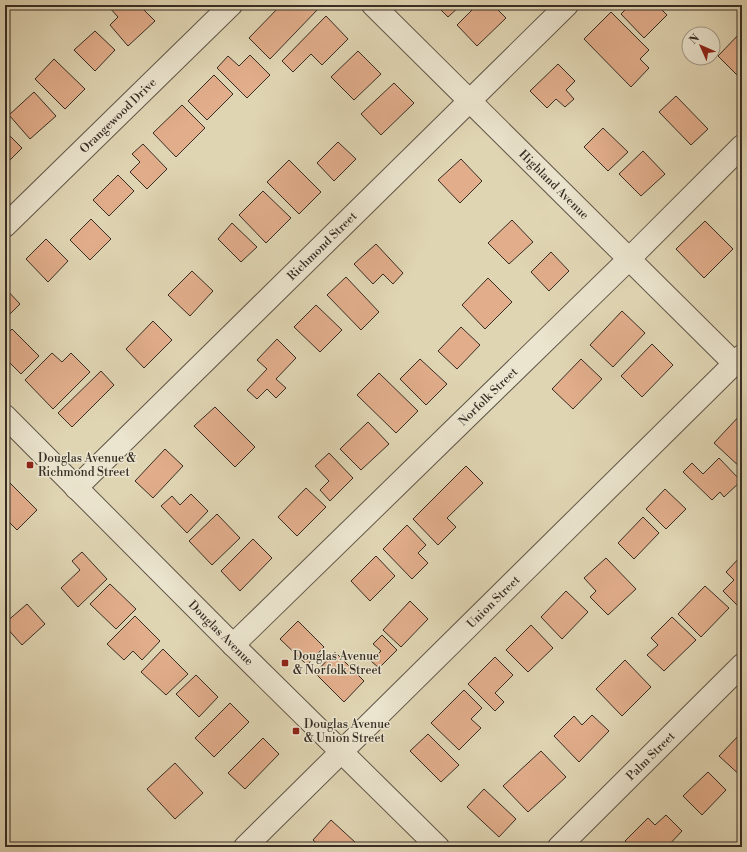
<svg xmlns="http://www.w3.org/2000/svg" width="747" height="852" font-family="'Libre Bodoni',serif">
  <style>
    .building { fill: #e1ad8b; stroke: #372d24 }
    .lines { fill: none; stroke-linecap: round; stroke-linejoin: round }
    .minor-casing { stroke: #615748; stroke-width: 24 }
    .minor { stroke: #ebe4ce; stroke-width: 22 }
    .poi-dot { fill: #8f2418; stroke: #ebe4ce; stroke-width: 1.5 }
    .labels { text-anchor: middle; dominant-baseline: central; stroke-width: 3; stroke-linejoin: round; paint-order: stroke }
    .street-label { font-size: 12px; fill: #372d24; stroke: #ebe4ce }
    .poi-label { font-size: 12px; fill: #372d24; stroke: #ebe4ce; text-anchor: start }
  </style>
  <rect width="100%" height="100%" fill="#e0d5b3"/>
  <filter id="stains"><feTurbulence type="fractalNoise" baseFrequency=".005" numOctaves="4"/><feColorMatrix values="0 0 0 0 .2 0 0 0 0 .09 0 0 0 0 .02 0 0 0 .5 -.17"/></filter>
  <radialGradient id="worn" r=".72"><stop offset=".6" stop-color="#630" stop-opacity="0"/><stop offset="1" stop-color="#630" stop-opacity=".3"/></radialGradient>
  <path class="building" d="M5 5H15L5 15Z
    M111 5H139L155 21 128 46 110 25 118 17 109 7Z
    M281 5H316L319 8 270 59 249 38Z
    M436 5H461L448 17Z
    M477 5H493L506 18 477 46 457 25Z
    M630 5H657L667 15 644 38 621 14Z
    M611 12 649 50 640 59 649 68 631 87 584 39Z
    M326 16 348 39 322 65 311 54 293 72 282 61Z
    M95 31 115 50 95 71 74 50Z
    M742 31V76L740 78 718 56Z
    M358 51 381 74 354 100 331 77Z
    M250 55 270 75 247 98 217 68 228 56 239 66Z
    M54 59 85 89 65 109 35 79Z
    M558 64 575 81 566 90 574 99 565 107 556 99 547 108 530 91Z
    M214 75 233 94 207 120 188 101Z
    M394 83 414 103 381 135 361 114Z
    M34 92 56 116 30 139 9 115Z
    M676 96 708 129 691 145 659 112Z
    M182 105 205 128 176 157 153 133Z
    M603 128 628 152 608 171 584 147Z
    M5 131 22 148 7 163 5 161Z
    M338 142 356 159 334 181 317 163Z
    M143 144 167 169 147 189 130 172 140 162 132 154Z
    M643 151 665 174 641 196 619 174Z
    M461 159 482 181 460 203 438 180Z
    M289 160 321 192 299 214 267 182Z
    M118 175 134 191 109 216 93 200Z
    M263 191 291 218 266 243 239 215Z
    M91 219 111 239 90 260 70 240Z
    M512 220 533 242 509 264 488 243Z
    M705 221 733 249 704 278 676 249Z
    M232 223 257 247 241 262 218 239Z
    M46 239 68 261 48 282 26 259Z
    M376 244 403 273 393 284 383 274 373 284 354 264Z
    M551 252 569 271 549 291 531 272Z
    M192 271 213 291 190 316 168 295Z
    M346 277 379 312 361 330 327 295Z
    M488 278 512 302 485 329 462 305Z
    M5 288 20 304 5 319Z
    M316 305 342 330 320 352 294 327Z
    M622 311 645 333 613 367 590 345Z
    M153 321 172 340 144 368 126 349Z
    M461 327 480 345 457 369 438 351Z
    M12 329 39 356 21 374 5 358V336Z
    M277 339 296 358 276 379 286 388 276 398 267 389 257 399 247 390 267 369 257 360Z
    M652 344 673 365 642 397 621 376Z
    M52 353 62 362 71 353 90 372 53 409 25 380Z
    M420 359 447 384 426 405 400 379Z
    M581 359 602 379 573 409 552 389Z
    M101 371 114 385 72 427 58 413Z
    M379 373 418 411 396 433 357 395Z
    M215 407 255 447 235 467 194 426Z
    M742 413V466L741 468 714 443Z
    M368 422 389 444 361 470 340 449Z
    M165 449 183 466 153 498 135 481Z
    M329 453 353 478 330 501 320 490 329 481 315 466Z
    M719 458 741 481 724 497 720 492 712 500 683 472 692 463 703 474Z
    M466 466 483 483 447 518 456 527 438 545 413 519Z
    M8 481 37 510 17 530 5 518V484Z
    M306 488 326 507 297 536 278 517Z
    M665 489 686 509 666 529 646 509Z
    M191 494 208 511 187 533 161 506 172 496 180 505Z
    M217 514 240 538 212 565 189 541Z
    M643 517 659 533 634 559 618 543Z
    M407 525 426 545 418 553 428 563 412 579 383 549Z
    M253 539 272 558 240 591 221 571Z
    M82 552 107 579 78 607 61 588 80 570 72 561Z
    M742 555V606L740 608 723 591 734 580 726 572Z
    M376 556 395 576 370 601 351 581Z
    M606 558 636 589 608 615 590 597 596 591 584 578Z
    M110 584 136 609 116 629 90 604Z
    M705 586 729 608 701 637 678 614Z
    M566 591 588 612 562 639 541 617Z
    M410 601 428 619 401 647 383 630Z
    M27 604 45 624 22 645 5 626V623Z
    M135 616 160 641 142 660 133 651 124 660 107 644Z
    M672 617 696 640 664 671 647 655 658 645 651 638Z
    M298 621 324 647 307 665 280 639Z
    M531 625 553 648 528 672 506 650Z
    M382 635 397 650 379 668 371 661 381 651 373 644Z
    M163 649 188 674 166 695 141 672Z
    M335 652 364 681 344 702 315 673Z
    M495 657 513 675 495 693 504 702 495 711 468 684Z
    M625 660 651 687 622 716 596 689Z
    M196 675 218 697 199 717 176 694Z
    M464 690 482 708 471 719 481 728 459 750 431 723Z
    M230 703 249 722 214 757 195 738Z
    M592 715 609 731 579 762 554 736 574 716 582 725Z
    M742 732V777L719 756Z
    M428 734 459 765 441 782 410 751Z
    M263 738 279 754 245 789 228 773Z
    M541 751 566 777 528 812 503 786Z
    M175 763 203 793 175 819 147 789Z
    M708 772 726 790 702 815 683 796Z
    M484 789 516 819 499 837 467 807Z
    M666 815 682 831 667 847H632L625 841 648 818 655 825Z
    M331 820 356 843 352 847H321L313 840Z"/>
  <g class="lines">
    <g class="minor-casing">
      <g id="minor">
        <path id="s1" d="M373 5 735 364"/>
        <path id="s2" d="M5 226 231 5"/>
        <path id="s3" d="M5 416 233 645 438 847"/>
        <path id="s4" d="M76 488 567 5"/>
        <path id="s5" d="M233 645 629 259 742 146"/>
        <path id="s6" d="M245 847 742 356"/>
        <path id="s7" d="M559 847 742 665"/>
      </g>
    </g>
    <use href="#minor" class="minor"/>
  </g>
  <g class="poi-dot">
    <rect x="26" y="461" width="8" height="8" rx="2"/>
    <rect x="281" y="659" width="8" height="8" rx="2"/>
    <rect x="292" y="727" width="8" height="8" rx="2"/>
  </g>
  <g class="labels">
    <g class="street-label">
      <text stroke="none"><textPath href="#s2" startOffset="158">Orangewood Drive</textPath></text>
      <text stroke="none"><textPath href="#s1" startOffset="255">Highland Avenue</textPath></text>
      <text stroke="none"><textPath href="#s4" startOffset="345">Richmond Street</textPath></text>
      <text stroke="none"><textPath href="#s5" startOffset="356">Norfolk Street</textPath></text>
      <text stroke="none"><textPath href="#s6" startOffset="349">Union Street</textPath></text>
      <text stroke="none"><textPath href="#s3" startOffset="306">Douglas Avenue</textPath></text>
      <text stroke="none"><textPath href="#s7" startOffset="129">Palm Street</textPath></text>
    </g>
    <g class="poi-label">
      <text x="38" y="458">Douglas Avenue &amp;<tspan x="38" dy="14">Richmond Street</tspan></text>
      <text x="293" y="656">Douglas Avenue<tspan x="293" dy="14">&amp; Norfolk Street</tspan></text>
      <text x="304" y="724">Douglas Avenue<tspan x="304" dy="14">&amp; Union Street</tspan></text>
    </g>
  </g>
  <rect width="747" height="852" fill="none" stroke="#e0d5b3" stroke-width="20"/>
  <rect x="6" y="6" width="735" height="840" fill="none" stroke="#372d24" stroke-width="2"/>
  <rect x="10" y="10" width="727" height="832" fill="none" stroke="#372d24"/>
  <g transform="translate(701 46) rotate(315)"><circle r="19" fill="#ebe4ce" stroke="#a39b8a"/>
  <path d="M0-3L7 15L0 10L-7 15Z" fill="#8f2418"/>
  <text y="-6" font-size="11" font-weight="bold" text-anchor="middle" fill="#372d24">N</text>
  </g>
  <rect width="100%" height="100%" filter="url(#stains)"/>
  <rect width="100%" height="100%" fill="url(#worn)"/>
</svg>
